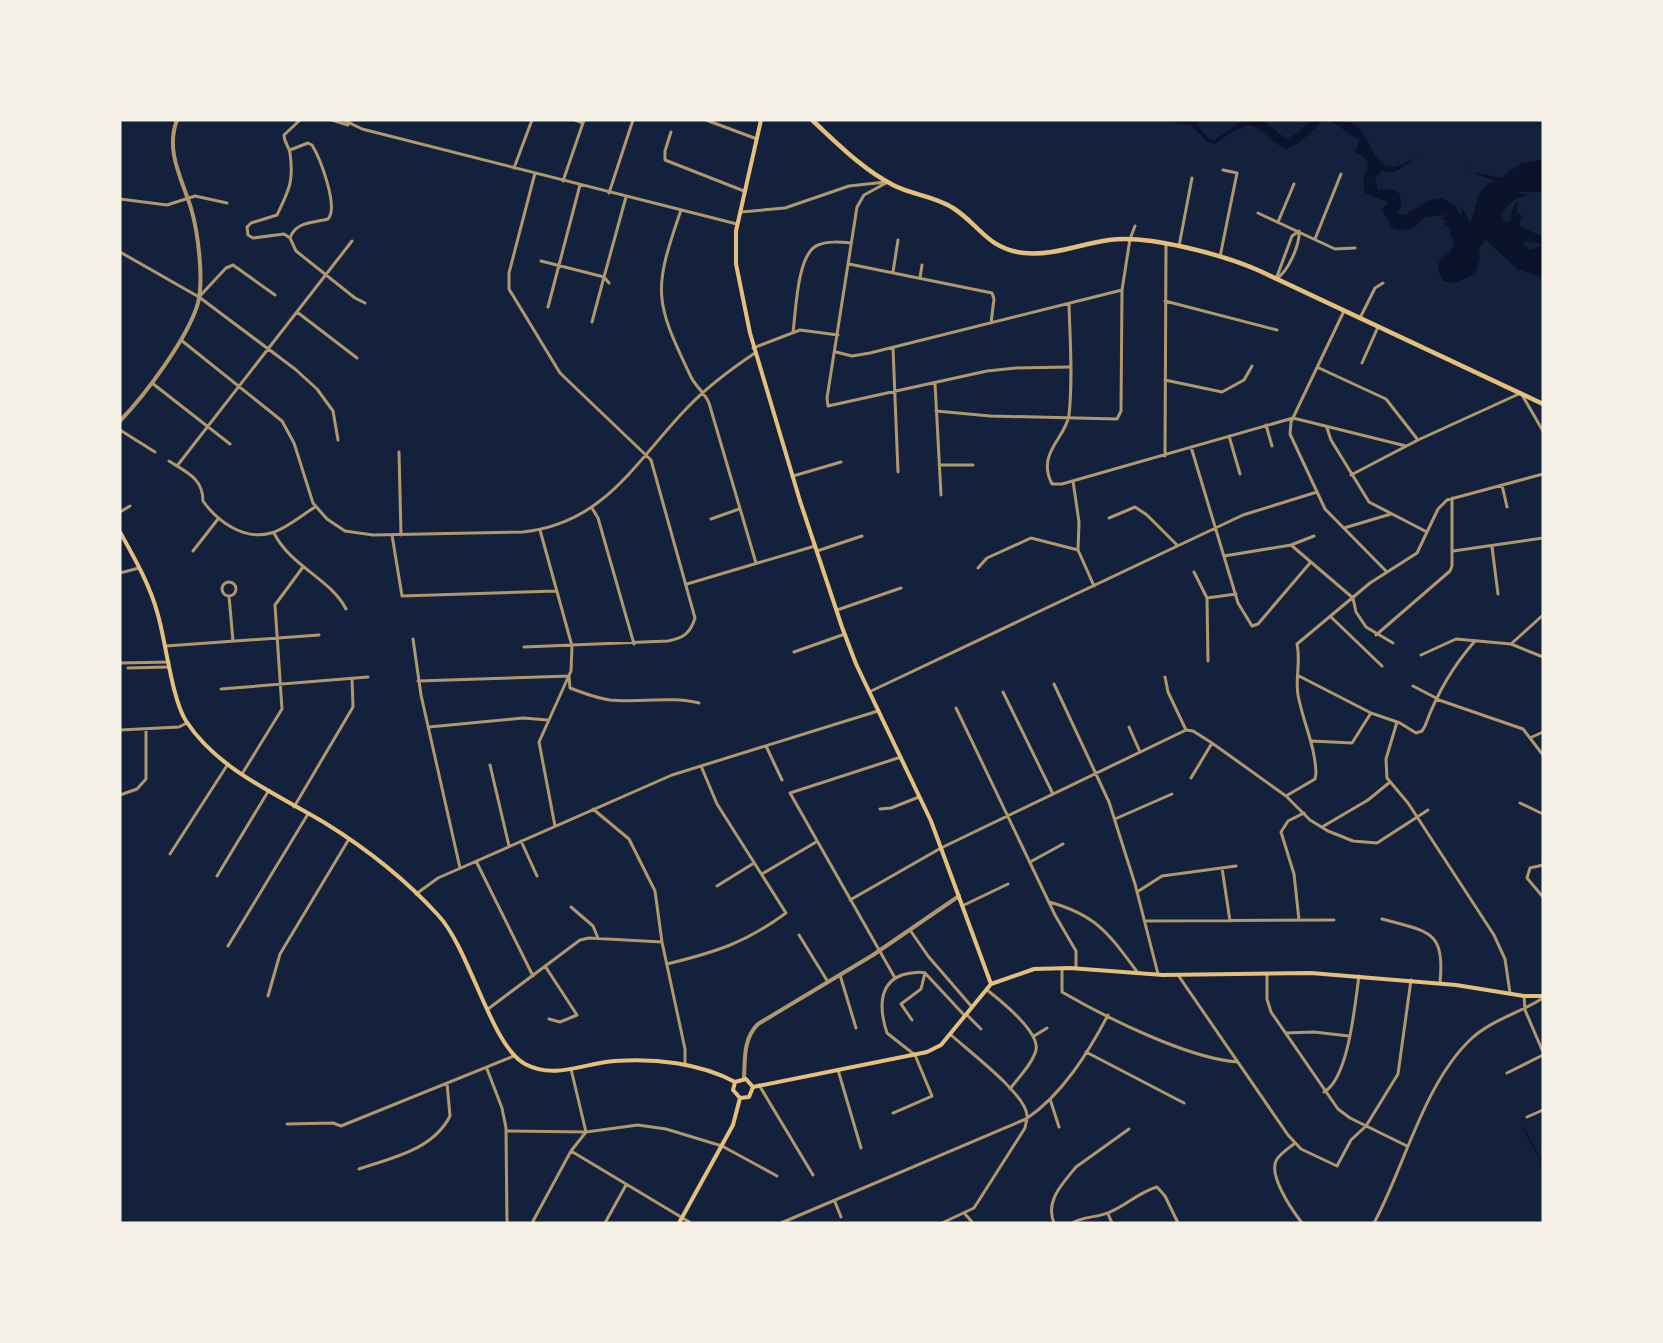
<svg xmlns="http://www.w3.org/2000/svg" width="1663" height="1343" font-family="Figtree,sans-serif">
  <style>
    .water { fill: #0b132b }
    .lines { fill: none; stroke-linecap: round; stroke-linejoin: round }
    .stream { stroke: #0b132b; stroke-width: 1.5 }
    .minor { stroke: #b1986c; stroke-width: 3 }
    .tertiary { stroke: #b1986c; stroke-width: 4 }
    .secondary { stroke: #e5c07b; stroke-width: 4 }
    .primary { stroke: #e5c07b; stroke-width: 4.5 }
  </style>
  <rect width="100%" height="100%" fill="#14213d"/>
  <path class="water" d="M1164 120H1198C1197 128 1206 137 1214 140L1243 120H1262L1288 140 1311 120H1324L1299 143 1287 149C1271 144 1265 129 1250 125L1232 132 1215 144 1207 142 1191 125Z
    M1329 120C1374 120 1359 142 1384 165L1395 167 1419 157 1395 172 1382 171 1375 177 1378 190 1392 189 1400 194 1401 206 1406 198 1397 213 1400 215H1405L1427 201 1443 198 1455 206 1461 215V205L1470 222C1480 204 1472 190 1496 180 1484 178 1471 174 1464 162L1473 172 1501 178 1521 163 1543 160V192H1521L1519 194 1531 195C1518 197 1506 202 1502 216L1505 222H1510L1513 207 1518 199 1517 212 1522 216 1519 226 1543 237 1542 244 1526 241 1522 243 1530 250 1543 245V278L1517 269 1486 240 1479 248 1480 259 1475 274 1455 283 1443 281C1430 255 1447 262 1454 245L1448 226 1444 224 1447 220 1442 219 1446 215 1424 217C1416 228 1405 233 1392 228L1382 210 1388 202 1365 193 1363 178C1371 165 1370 158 1355 153L1359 140Z"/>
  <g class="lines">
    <path class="stream" d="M1523 1127 1543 1165"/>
    <path class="minor" d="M332 120 348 125
      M344 120 362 129 737 224
      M575 120 583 123
      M706 120 757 139
      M671 132 665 151V160L744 191
      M514 168 532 120
      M563 181 584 120
      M888 182 864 195 857 207 827 398 828 406 987 371 1016 368 1069 367
      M609 193 633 120
      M120 199 167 205 195 196 227 203
      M681 210C653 291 654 300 691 377 696 387 705 393 709 403L756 563
      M741 212 785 208 849 186 886 182
      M1258 213 1335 249 1355 248
      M1278 222 1294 184
      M290 238 284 234 253 238 248 235 247 227 251 223 277 215C289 190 294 182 290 153 289 146 284 143 284 135L300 120
      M290 238C296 221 314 223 328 219 339 207 320 158 312 145L308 143 290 150
      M290 238 296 251 355 298 365 303
      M1315 239 1341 174
      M1179 246 1192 178
      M120 252 199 297 295 369 317 389 333 411 338 440
      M1220 257 1237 173 1223 170
      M541 261 604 277 592 322
      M849 264 992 293 994 299 991 323
      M893 272 898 240
      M920 278 922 265
      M1276 279C1288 272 1300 245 1299 231
      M1276 279 1292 236 1299 231
      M609 283 604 277 626 197
      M199 297 226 268 233 265 275 295
      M1165 301 1277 330
      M1069 304C1070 340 1073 379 1069 415 1066 438 1036 453 1052 484H1062L1293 418 1406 446
      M548 307 580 185
      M1344 311 1291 422 1290 434 1325 509 1386 571
      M297 312 357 358
      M1360 318 1375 288 1383 283
      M793 332C796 311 797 253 818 245 828 241 840 242 851 243
      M181 340 282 421 294 443 313 503 327 519 345 531 373 535 523 532C605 523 635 462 687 408 707 387 731 369 755 353
      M753 348 800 330 838 335
      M893 348 898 472
      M836 352 852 356 870 353 1122 290
      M1362 363 1378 327
      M1319 368 1386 399 1418 440
      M1165 380 1222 392 1244 380 1252 366
      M152 383 230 444
      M935 383 941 495
      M936 411 990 416 1117 419 1121 411 1122 290 1130 239 1135 226
      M1266 425 1272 446
      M1327 428 1331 440 1369 502 1427 532
      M120 430 155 452
      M1229 436 1240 474
      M1191 447 1238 603 1252 626 1258 624 1310 563
      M399 452 401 535
      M1165 456 1166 245
      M169 461C186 472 203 478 203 501 217 521 244 541 271 533 286 529 302 515 315 507
      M939 465H973
      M177 466 352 241
      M1351 475 1418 440 1521 393 1543 431
      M793 476 841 462
      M1073 481 1079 522 1078 550 1094 586
      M1502 485 1507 507
      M592 508 598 518 634 644
      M120 512 130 506
      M1109 518 1135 507 1147 515 1177 545
      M711 519 739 509
      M1344 528 1391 514
      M540 530 572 646 571 671 539 742 555 826
      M274 533C290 566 331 579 346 609
      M392 535 402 596 556 591
      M1291 545 1353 598 1356 612 1366 627 1393 643
      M1492 547 1498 594
      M193 551 218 519
      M817 551 862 536
      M1453 551 1543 538
      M1224 556 1291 545 1314 536
      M978 568 987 558 1031 538 1078 550
      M1194 572 1207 598 1208 661
      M120 573 139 568
      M222 589a7 7 0 1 1 14 0a7 7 0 1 1-14 0Z
      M687 584 815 546
      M229 596 233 641
      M1207 598 1236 594
      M837 610 901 588
      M1331 617 1382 666
      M1376 635 1450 571 1452 566V498
      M413 639 421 695 460 868
      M1511 644 1543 615
      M166 646 319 635
      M524 647 668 641C683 638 690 634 695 618L651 460 560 373 509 289V273L535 173
      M794 652 845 634
      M1421 655 1456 639 1511 644 1543 657
      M120 663 169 662
      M128 668 169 667
      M1299 676 1371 713 1400 723 1416 733 1422 731 1425 726C1437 693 1452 667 1475 641
      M1165 677 1168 692 1186 730
      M418 681 569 676 570 688C583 693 596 698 610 700 640 703 670 696 699 703
      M1054 684 1109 802 1135 884 1158 974
      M1413 686 1436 698
      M221 689 368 677
      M869 692 1243 515 1317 492
      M1003 692 1053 794
      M1436 699 1523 729 1543 755
      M956 708 1055 915 1076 951V968
      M1397 722 1386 759 1387 778 1408 803 1494 935 1505 959 1510 993
      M429 727 523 718 548 720
      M1129 727 1140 752
      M120 730 179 727 187 723
      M1532 737 1543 732
      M1312 741 1352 743 1371 713
      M766 746 782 780
      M490 765 509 846
      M242 774 282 709 275 605 303 567
      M1191 778 1212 743
      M120 795 137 789 146 779V729
      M1286 796 1315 779 1316 773C1315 745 1303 722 1298 695 1295 678 1301 662 1297 644L1370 583 1417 553 1438 509 1447 500 1543 474
      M1520 803 1543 814
      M294 807 353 707 352 679
      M593 809 629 839 655 891 662 942 685 1049V1065
      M880 809 891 808 919 797
      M1115 819 1172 794
      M1322 827 1368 800 1390 782
      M521 841 537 876
      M170 854 228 764
      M476 861 533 976
      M1030 862 1063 844
      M1543 865 1530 868 1527 878 1543 897
      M1222 868 1230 921
      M762 874 816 842
      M217 876 269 790
      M717 886 754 863
      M1137 892 1162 876 1236 866
      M416 894 438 878 672 775 878 711
      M850 900 941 848 1186 730 1193 731 1212 743 1286 796 1310 820 1328 831 1353 841 1377 843 1428 810
      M1049 902C1097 915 1109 934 1138 973
      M962 906 1008 884
      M571 907 593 926 598 938
      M1382 919C1428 932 1445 929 1440 983
      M1299 920 1294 874 1281 832 1288 821 1304 813
      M1145 921 1334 920
      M910 930 928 956 972 1007
      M799 935 828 982
      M228 946 308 814
      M667 964C716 952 745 943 786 913L717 804 701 766
      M545 966 577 1015 560 1022 549 1019
      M1062 968V992C1105 1017 1189 1059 1238 1062
      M1267 974V999L1271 1012 1338 1109 1350 1118 1407 1146
      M840 975 856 1028
      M1178 975 1288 1135 1301 1149 1337 1166 1351 1140 1366 1126 1398 1074 1411 980
      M895 978 790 793 901 757
      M987 990C1000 1000 1040 1032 1036 1050 1033 1063 1018 1078 1010 1089
      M268 996 280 954 349 839
      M1524 996 1525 1010 1543 1052
      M488 1009 580 940 589 938 662 942
      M966 1014 981 1029
      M912 1020 901 1004 921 989 925 973
      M1286 1033 1314 1032 1349 1036
      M1034 1036 1047 1028
      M1086 1052 1184 1103
      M487 1069 502 1108 506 1128 507 1223
      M838 1070 861 1148
      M1507 1073 1543 1055
      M759 1085 813 1175
      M1324 1092C1349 1078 1355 1003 1359 976
      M1050 1099 1059 1127
      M893 1113 932 1096 915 1055 887 1033C880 1012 877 984 902 975 910 973 918 971 925 973L965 1016
      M1527 1117 1543 1110
      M287 1124 333 1123 341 1126 514 1056
      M506 1131 586 1132 638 1125 666 1129 722 1146 777 1176
      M1295 1143C1289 1148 1281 1153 1277 1159 1267 1174 1292 1210 1302 1223
      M571 1151 691 1223
      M359 1169C391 1158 433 1150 450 1116L447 1083
      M835 1202 841 1217
      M965 1214 973 1223
      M1108 1214 1112 1223
      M532 1223 571 1151 586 1132 571 1069
      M605 1223 626 1185
      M781 1223 1026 1119C1062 1095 1088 1053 1108 1015
      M942 1223 974 1208 1025 1128C1025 1125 1028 1119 1027 1115 1025 1093 967 1050 950 1034
      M1054 1223C1045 1201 1062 1184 1076 1167L1129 1129
      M1072 1223C1084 1216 1097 1218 1110 1212 1127 1205 1139 1192 1157 1187L1165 1196 1178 1223
      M1374 1223C1404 1168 1424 1083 1471 1039 1491 1020 1520 1013 1543 998"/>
    <path class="tertiary" d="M120 421C145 395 188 338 198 303 204 279 198 232 191 208 182 179 165 151 177 120
      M744 1079C745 1059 743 1039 758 1024L873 955 959 896"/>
    <path class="secondary" d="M761 120 736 231V264L750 333 800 501 842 627 856 664 931 821 991 984
      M120 532C135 559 150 585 158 615 166 643 172 699 186 721 218 770 277 794 325 823 367 849 405 879 438 915 470 949 491 1046 525 1064 555 1080 584 1063 615 1061 654 1058 700 1063 735 1082
      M735 1082 746 1079 753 1087
      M735 1082 733 1090 740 1098
      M753 1087 927 1052 941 1045 991 984 1034 969 1070 968 1163 975 1311 973 1456 985 1524 996H1543
      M740 1098 749 1097 753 1087
      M679 1223 733 1125 740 1098"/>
    <path class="primary" d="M812 120C837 143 862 169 893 185 912 195 935 196 953 208 980 225 987 249 1024 253 1053 256 1080 244 1109 240 1147 234 1224 255 1260 271L1543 404"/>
  </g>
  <rect width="1663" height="1343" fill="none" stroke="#f6f1e7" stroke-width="243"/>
</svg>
